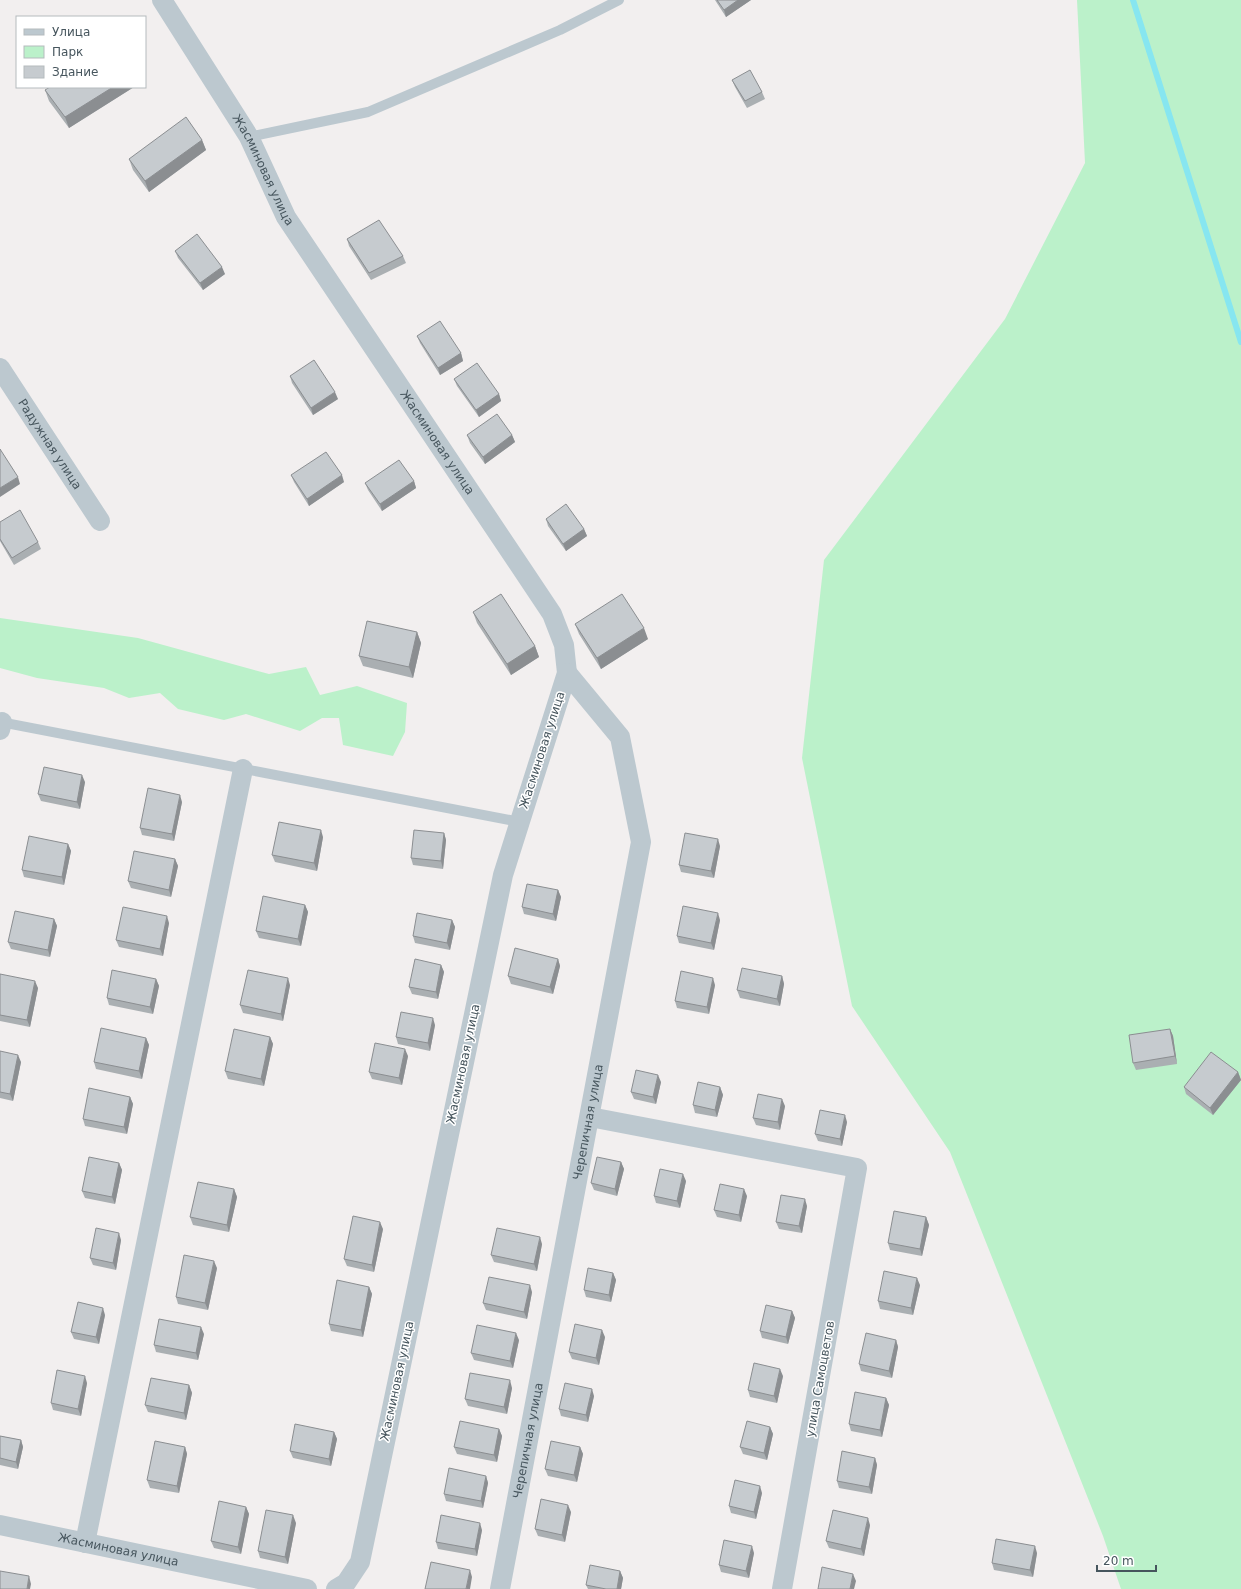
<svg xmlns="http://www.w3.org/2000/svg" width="1241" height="1589" font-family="'DejaVu Sans',sans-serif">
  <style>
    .green { fill: #bbf1ca }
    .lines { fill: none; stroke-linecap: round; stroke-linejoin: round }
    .stream { stroke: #87e6f0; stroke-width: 6 }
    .service { stroke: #bcc8cf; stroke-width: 10 }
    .minor { stroke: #bcc8cf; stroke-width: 20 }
    .wall { fill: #aaafb2 }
    .shaded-wall { fill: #8b8e91 }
    .building { fill: #c6cbcf; stroke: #8b8e91 }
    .labels { text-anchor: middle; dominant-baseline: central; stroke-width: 3; stroke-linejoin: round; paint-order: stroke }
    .street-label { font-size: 12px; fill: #46555d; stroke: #fff }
  </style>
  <rect width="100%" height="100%" fill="#f2efef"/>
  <path class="green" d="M1077 0H1241V1589H1121L1103 1536 950 1152 852 1006 802 758 824 560 1005 319 1085 163Z
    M0 618 138 638 269 674 306 667 320 695 357 686 407 703 405 732 393 756 343 745 339 718H322L300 731 246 714 224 720 178 709 160 693 129 698 104 688 37 678 0 668Z"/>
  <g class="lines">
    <path class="stream" d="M1133 0 1241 342"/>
    <path class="service" d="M249 137 368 112 560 30 619 0
      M0 722 520 822"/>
    <g class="minor">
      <path id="s1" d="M162 0 249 137 286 217 522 569 552 614 564 645 567 673 503 875 360 1562 346 1583 336 1589"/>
      <path id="s2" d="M0 368 100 521"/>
      <path d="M0 730 2 722"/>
      <path d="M590 1117 857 1168 782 1589"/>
      <path id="s3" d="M0 1525 307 1589"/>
      <path d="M85 1543 243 769"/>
      <path id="s4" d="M500 1589 641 842 620 737 567 673"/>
    </g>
  </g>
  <path class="wall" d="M715 0H751L726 17Z
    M732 80 762 92 765 99 747 108 735 87Z
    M134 87 69 128 49 101 45 90Z
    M202 140 206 150 149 192 133 170 129 159Z
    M347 239 403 256 406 263 371 280 349 246Z
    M175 251 225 274 203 290 178 258Z
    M417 336 461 353 463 361 440 375 420 343Z
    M290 376 338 399 313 415 292 383Z
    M454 379 499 394 501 401 479 417 457 386Z
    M467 435H512L515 442 485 464 470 443Z
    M291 475 344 482 309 506 294 482Z
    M414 481 416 488 382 511 368 490 365 483Z
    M546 519 584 529 587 536 566 551 548 526Z
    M0 522 38 542 41 549 14 565 0 541Z
    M473 612 535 646 539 657 511 675 477 623Z
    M575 624 648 639 601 669 579 634Z
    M417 632 421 643 413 678 363 666 359 656Z
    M85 782 80 809 41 801 38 794Z
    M182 802 174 841 142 835 140 828Z
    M444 833 446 840 443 869 413 865 411 858Z
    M323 837 317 871 275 862 272 855Z
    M68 844 71 851 64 885 24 877 22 870Z
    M720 846 714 878 681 872 679 865Z
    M175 859 178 866 171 897 131 888 128 881Z
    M558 890 561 897 556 921 524 914 522 907Z
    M305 905 308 912 301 946 259 938 256 931Z
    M54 919 57 926 50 957 11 949 8 942Z
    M452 920 455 927 450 950 415 943 413 936Z
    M720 920 714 950 679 943 677 936Z
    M169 923 163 956 119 947 116 940Z
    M558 959 560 966 553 994 511 984 508 976Z
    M441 965 444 972 438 999 412 994 409 987Z
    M0 974 38 988 30 1027 0 1021Z
    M782 976 784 984 780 1006 740 998 737 990Z
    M156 979 159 986 153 1014 109 1005 107 998Z
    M290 985 283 1021 243 1013 240 1005Z
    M715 985 709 1014 677 1008 675 1001Z
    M435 1025 430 1051 398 1044 396 1037Z
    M1170 1029 1173 1036 1177 1064 1136 1070 1133 1063Z
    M270 1037 273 1044 264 1086 228 1079 225 1071Z
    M146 1038 149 1045 142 1079 96 1069 94 1062Z
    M0 1051 21 1062 13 1101 0 1098Z
    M408 1056 402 1085 372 1079 369 1072Z
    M1238 1072 1241 1080 1213 1115 1186 1094 1184 1087Z
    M661 1082 656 1104 634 1099 631 1092Z
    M720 1087 723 1095 717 1117 695 1113 693 1105Z
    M130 1097 133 1104 127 1134 85 1126 83 1119Z
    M785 1106 780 1130 756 1125 753 1118Z
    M847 1122 842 1146 818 1141 815 1134Z
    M621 1162 624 1169 617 1196 594 1190 591 1183Z
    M119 1163 122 1170 115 1204 85 1198 82 1191Z
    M686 1181 680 1208 656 1203 654 1196Z
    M234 1189 237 1197 229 1232 193 1225 190 1217Z
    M747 1196 741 1222 717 1217 714 1210Z
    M807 1206 802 1233 779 1229 776 1222Z
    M926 1217 929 1225 922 1256 890 1250 888 1243Z
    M383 1229 374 1272 347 1266 344 1259Z
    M121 1240 116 1270 93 1265 90 1258Z
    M542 1244 537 1271 494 1262 491 1255Z
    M217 1268 208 1310 178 1304 176 1297Z
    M613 1273 616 1280 611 1302 586 1297 584 1290Z
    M920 1285 913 1315 880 1309 878 1301Z
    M369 1287 372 1294 363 1337 331 1331 329 1324Z
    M532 1292 527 1319 486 1310 483 1303Z
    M792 1311 795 1318 788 1344 762 1338 760 1331Z
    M105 1315 99 1344 74 1339 71 1332Z
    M204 1334 198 1360 156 1352 154 1345Z
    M605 1337 599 1365 572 1359 569 1352Z
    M519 1340 513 1368 474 1360 471 1353Z
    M896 1340 898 1347 892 1378 861 1371 859 1364Z
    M783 1376 777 1403 750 1397 748 1390Z
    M87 1383 81 1416 53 1410 51 1403Z
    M189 1385 192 1393 186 1420 148 1412 145 1405Z
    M512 1388 507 1414 468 1406 465 1399Z
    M594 1396 588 1422 561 1416 559 1409Z
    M886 1398 889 1405 882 1437 851 1431 849 1424Z
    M770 1427 773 1434 767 1460 743 1454 740 1447Z
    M499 1429 502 1436 497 1462 457 1454 454 1447Z
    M334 1432 337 1439 331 1466 293 1458 290 1451Z
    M0 1436 21 1440 23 1447 18 1469 0 1465Z
    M185 1447 187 1454 179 1493 150 1488 147 1480Z
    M580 1447 583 1454 577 1482 548 1476 545 1469Z
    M875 1458 877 1465 872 1494 839 1488 837 1481Z
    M486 1476 488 1483 483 1508 446 1501 444 1494Z
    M762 1493 756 1519 731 1513 729 1506Z
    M246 1507 249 1514 241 1554 214 1548 211 1541Z
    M571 1512 565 1542 538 1536 535 1529Z
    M296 1523 288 1564 260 1558 258 1551Z
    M870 1525 864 1556 829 1548 826 1541Z
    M482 1530 477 1556 438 1549 436 1542Z
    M754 1553 749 1578 721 1572 719 1565Z
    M1037 1553 1033 1577 994 1570 992 1563Z
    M620 1571 623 1578 621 1589H588L586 1585Z"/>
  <path class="shaded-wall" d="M738 0H751L726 17 724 10Z
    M113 87H134L69 128 65 117Z
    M202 140 206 150 149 192 145 181Z
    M222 267 225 274 203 290 200 283Z
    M461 353 463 361 440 375 438 368Z
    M335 392 338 399 313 415 311 408Z
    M499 394 501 401 479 417 476 410Z
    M512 435 515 442 485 464 483 457Z
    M342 475 344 482 309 506 307 499Z
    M18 477 20 484 0 497V488Z
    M414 481 416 488 382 511 380 504Z
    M584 529 587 536 566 551 563 544Z
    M644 628 648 639 601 669 597 658Z
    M417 632 421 643 413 678 409 667Z
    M535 646 539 657 511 675 507 664Z
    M82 775 85 782 80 809 77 802Z
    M180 795 182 802 174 841 172 834Z
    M321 830 323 837 317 871 314 863Z
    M444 833 446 840 443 869 441 861Z
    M718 839 720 846 714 878 711 871Z
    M68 844 71 851 64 885 62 877Z
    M175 859 178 866 171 897 169 890Z
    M558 890 561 897 556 921 553 914Z
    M305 905 308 912 301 946 298 939Z
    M718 913 720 920 714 950 711 943Z
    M167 916 169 923 163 956 160 949Z
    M54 919 57 926 50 957 48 950Z
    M452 920 455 927 450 950 447 943Z
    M558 959 560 966 553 994 550 987Z
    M441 965 444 972 438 999 436 992Z
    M782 976 784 984 780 1006 777 999Z
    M288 978 290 985 283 1021 281 1014Z
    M713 978 715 985 709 1014 707 1007Z
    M156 979 159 986 153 1014 150 1007Z
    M35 981 38 988 30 1027 27 1020Z
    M433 1018 435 1025 430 1051 428 1043Z
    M1170 1029 1173 1036 1177 1064 1175 1056Z
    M270 1037 273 1044 264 1086 261 1079Z
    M146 1038 149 1045 142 1079 139 1071Z
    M405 1049 408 1056 402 1085 399 1078Z
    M18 1055 21 1062 13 1101 10 1094Z
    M1238 1072 1241 1080 1213 1115 1210 1108Z
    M658 1075 661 1082 656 1104 653 1097Z
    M720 1087 723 1095 717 1117 715 1110Z
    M130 1097 133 1104 127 1134 124 1127Z
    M782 1099 785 1106 780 1130 778 1122Z
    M845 1115 847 1122 842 1146 840 1139Z
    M621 1162 624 1169 617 1196 615 1189Z
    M119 1163 122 1170 115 1204 112 1197Z
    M683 1174 686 1181 680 1208 677 1201Z
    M234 1189 237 1197 229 1232 227 1225Z
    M744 1189 747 1196 741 1222 739 1215Z
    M805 1199 807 1206 802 1233 799 1226Z
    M926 1217 929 1225 922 1256 920 1249Z
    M380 1222 383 1229 374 1272 372 1265Z
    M119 1233 121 1240 116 1270 113 1263Z
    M540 1237 542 1244 537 1271 534 1264Z
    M214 1261 217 1268 208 1310 205 1303Z
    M613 1273 616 1280 611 1302 609 1295Z
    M917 1278 920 1285 913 1315 911 1308Z
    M530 1285 532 1292 527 1319 524 1312Z
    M369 1287 372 1294 363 1337 361 1330Z
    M103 1308 105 1315 99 1344 96 1337Z
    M792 1311 795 1318 788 1344 786 1337Z
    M201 1327 204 1334 198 1360 196 1353Z
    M602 1330 605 1337 599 1365 596 1358Z
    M516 1333 519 1340 513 1368 510 1361Z
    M896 1340 898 1347 892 1378 889 1371Z
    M780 1369 783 1376 777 1403 774 1396Z
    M85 1376 87 1383 81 1416 78 1409Z
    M510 1380 512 1388 507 1414 504 1407Z
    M189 1385 192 1393 186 1420 184 1413Z
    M592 1389 594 1396 588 1422 586 1415Z
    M886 1398 889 1405 882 1437 880 1430Z
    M770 1427 773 1434 767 1460 764 1453Z
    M499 1429 502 1436 497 1462 494 1455Z
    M334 1432 337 1439 331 1466 329 1459Z
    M21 1440 23 1447 18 1469 16 1462Z
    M185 1447 187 1454 179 1493 177 1486Z
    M580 1447 583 1454 577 1482 574 1475Z
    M875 1458 877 1465 872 1494 869 1487Z
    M486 1476 488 1483 483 1508 481 1501Z
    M760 1486 762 1493 756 1519 754 1512Z
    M568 1505 571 1512 565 1542 562 1535Z
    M246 1507 249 1514 241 1554 238 1547Z
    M293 1515 296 1523 288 1564 285 1557Z
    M868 1518 870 1525 864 1556 861 1549Z
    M480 1523 482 1530 477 1556 475 1549Z
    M752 1546 754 1553 749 1578 746 1571Z
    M1035 1546 1037 1553 1033 1577 1030 1570Z
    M470 1570 472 1577 470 1589H466Z
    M620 1571 623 1578 621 1589H617Z
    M853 1574 856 1581 854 1589H850Z
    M29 1576 31 1584 30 1589H27Z"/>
  <path class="building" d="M717 0H738L724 10Z
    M750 70 762 92 745 101 732 80Z
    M50 87H113L65 117 45 90Z
    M186 117 202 140 145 181 129 159Z
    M379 220 403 256 369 273 347 239Z
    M197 234 222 267 200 283 175 251Z
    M440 321 461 353 438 368 417 336Z
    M314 360 335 392 311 408 290 376Z
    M477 363 499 394 476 410 454 379Z
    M497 414 512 435 483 457 467 435Z
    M0 449 18 477 0 488Z
    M326 452 342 475 307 499 291 475Z
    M399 460 414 481 380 504 365 483Z
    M566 504 584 529 563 544 546 519Z
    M20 510 38 542 12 558 0 539V522Z
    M501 594 535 646 507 664 473 612Z
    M622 594 644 628 597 658 575 624Z
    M367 621 417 632 409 667 359 656Z
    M44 767 82 775 77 802 38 794Z
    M148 788 180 795 172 834 140 828Z
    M279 822 321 830 314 863 272 855Z
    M414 830 444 833 441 861 411 858Z
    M685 833 718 839 711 871 679 865Z
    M29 836 68 844 62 877 22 870Z
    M134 851 175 859 169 890 128 881Z
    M527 884 558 890 553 914 522 907Z
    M263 896 305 905 298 939 256 931Z
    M683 906 718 913 711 943 677 936Z
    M123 907 167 916 160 949 116 940Z
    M15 911 54 919 48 950 8 942Z
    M417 913 452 920 447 943 413 936Z
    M515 948 558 959 550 987 508 976Z
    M415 959 441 965 436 992 409 987Z
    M742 968 782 976 777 999 737 990Z
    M112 970 156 979 150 1007 107 998Z
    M248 970 288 978 281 1014 240 1005Z
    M681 971 713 978 707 1007 675 1001Z
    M0 974 35 981 27 1020 0 1015Z
    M401 1012 433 1018 428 1043 396 1037Z
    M101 1028 146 1038 139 1071 94 1062Z
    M234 1029 270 1037 261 1079 225 1071Z
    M1170 1029 1175 1056 1133 1063 1129 1035Z
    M375 1043 405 1049 399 1078 369 1072Z
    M0 1051 18 1055 10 1094 0 1092Z
    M1211 1052 1238 1072 1210 1108 1184 1087Z
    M636 1070 658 1075 653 1097 631 1092Z
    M698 1082 720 1087 715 1110 693 1105Z
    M89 1088 130 1097 124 1127 83 1119Z
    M758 1094 782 1099 778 1122 753 1118Z
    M820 1110 845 1115 840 1139 815 1134Z
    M89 1157 119 1163 112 1197 82 1191Z
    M597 1157 621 1162 615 1189 591 1183Z
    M660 1169 683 1174 677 1201 654 1196Z
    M198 1182 234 1189 227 1225 190 1217Z
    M720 1184 744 1189 739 1215 714 1210Z
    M781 1195 805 1199 799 1226 776 1222Z
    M894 1211 926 1217 920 1249 888 1243Z
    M353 1216 380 1222 372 1265 344 1259Z
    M96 1228 119 1233 113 1263 90 1258Z
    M497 1228 540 1237 534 1264 491 1255Z
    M184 1255 214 1261 205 1303 176 1297Z
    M588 1268 613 1273 609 1295 584 1290Z
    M884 1271 917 1278 911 1308 878 1301Z
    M489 1277 530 1285 524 1312 483 1303Z
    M337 1280 369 1287 361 1330 329 1324Z
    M78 1302 103 1308 96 1337 71 1332Z
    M766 1305 792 1311 786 1337 760 1331Z
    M159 1319 201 1327 196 1353 154 1345Z
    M575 1324 602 1330 596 1358 569 1352Z
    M477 1325 516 1333 510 1361 471 1353Z
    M866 1333 896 1340 889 1371 859 1364Z
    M754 1363 780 1369 774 1396 748 1390Z
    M57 1370 85 1376 78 1409 51 1403Z
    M470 1373 510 1380 504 1407 465 1399Z
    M151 1378 189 1385 184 1413 145 1405Z
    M565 1383 592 1389 586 1415 559 1409Z
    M855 1392 886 1398 880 1430 849 1424Z
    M460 1421 499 1429 494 1455 454 1447Z
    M747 1421 770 1427 764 1453 740 1447Z
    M295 1424 334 1432 329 1459 290 1451Z
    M0 1436 21 1440 16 1462 0 1458Z
    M155 1441 185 1447 177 1486 147 1480Z
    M551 1441 580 1447 574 1475 545 1469Z
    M842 1451 875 1458 869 1487 837 1481Z
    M449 1468 486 1476 481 1501 444 1494Z
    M735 1480 760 1486 754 1512 729 1506Z
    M541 1499 568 1505 562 1535 535 1529Z
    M219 1501 246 1507 238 1547 211 1541Z
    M266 1510 293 1515 285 1557 258 1551Z
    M833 1510 868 1518 861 1549 826 1541Z
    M441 1515 480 1523 475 1549 436 1542Z
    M996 1539 1035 1546 1030 1570 992 1563Z
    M724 1540 752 1546 746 1571 719 1565Z
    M431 1562 470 1570 466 1589H425Z
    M590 1565 620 1571 617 1589H606L586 1585Z
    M822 1567 853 1574 850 1589H818Z
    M0 1571 29 1576 27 1589H0Z"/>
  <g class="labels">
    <g class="street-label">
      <text stroke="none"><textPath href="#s1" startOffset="198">Жасминовая улица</textPath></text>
      <text stroke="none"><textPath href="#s1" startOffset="522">Жасминовая улица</textPath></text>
      <text stroke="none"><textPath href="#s2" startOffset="91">Радужная улица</textPath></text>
      <text transform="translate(542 750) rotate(-72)">Жасминовая улица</text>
      <text transform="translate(463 1064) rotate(-78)">Жасминовая улица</text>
      <text stroke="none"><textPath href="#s4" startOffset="475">Черепичная улица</textPath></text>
      <text transform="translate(820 1379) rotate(-80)">улица Самоцветов</text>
      <text transform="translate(397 1381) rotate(-78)">Жасминовая улица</text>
      <text stroke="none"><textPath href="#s4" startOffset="151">Черепичная улица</textPath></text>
      <text stroke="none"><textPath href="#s3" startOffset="121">Жасминовая улица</textPath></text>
    </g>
  </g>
  <rect x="16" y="16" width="130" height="72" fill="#ffffff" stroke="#b5bbbe"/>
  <rect x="24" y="29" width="20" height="6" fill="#bcc8cf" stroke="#b5bbbe"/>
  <text x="52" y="36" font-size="12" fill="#46555d">Улица</text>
  <rect x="24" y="46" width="20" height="12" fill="#bbf1ca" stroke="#b5bbbe"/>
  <text x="52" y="56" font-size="12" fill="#46555d">Парк</text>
  <rect x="24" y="66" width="20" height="12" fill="#c6cbcf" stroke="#b5bbbe"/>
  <text x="52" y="76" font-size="12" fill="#46555d">Здание</text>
  <path d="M1097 1565v6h59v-6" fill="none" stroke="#46555d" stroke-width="2"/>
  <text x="1103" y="1565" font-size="12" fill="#46555d" stroke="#ffffff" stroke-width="3" paint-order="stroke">20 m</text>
</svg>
